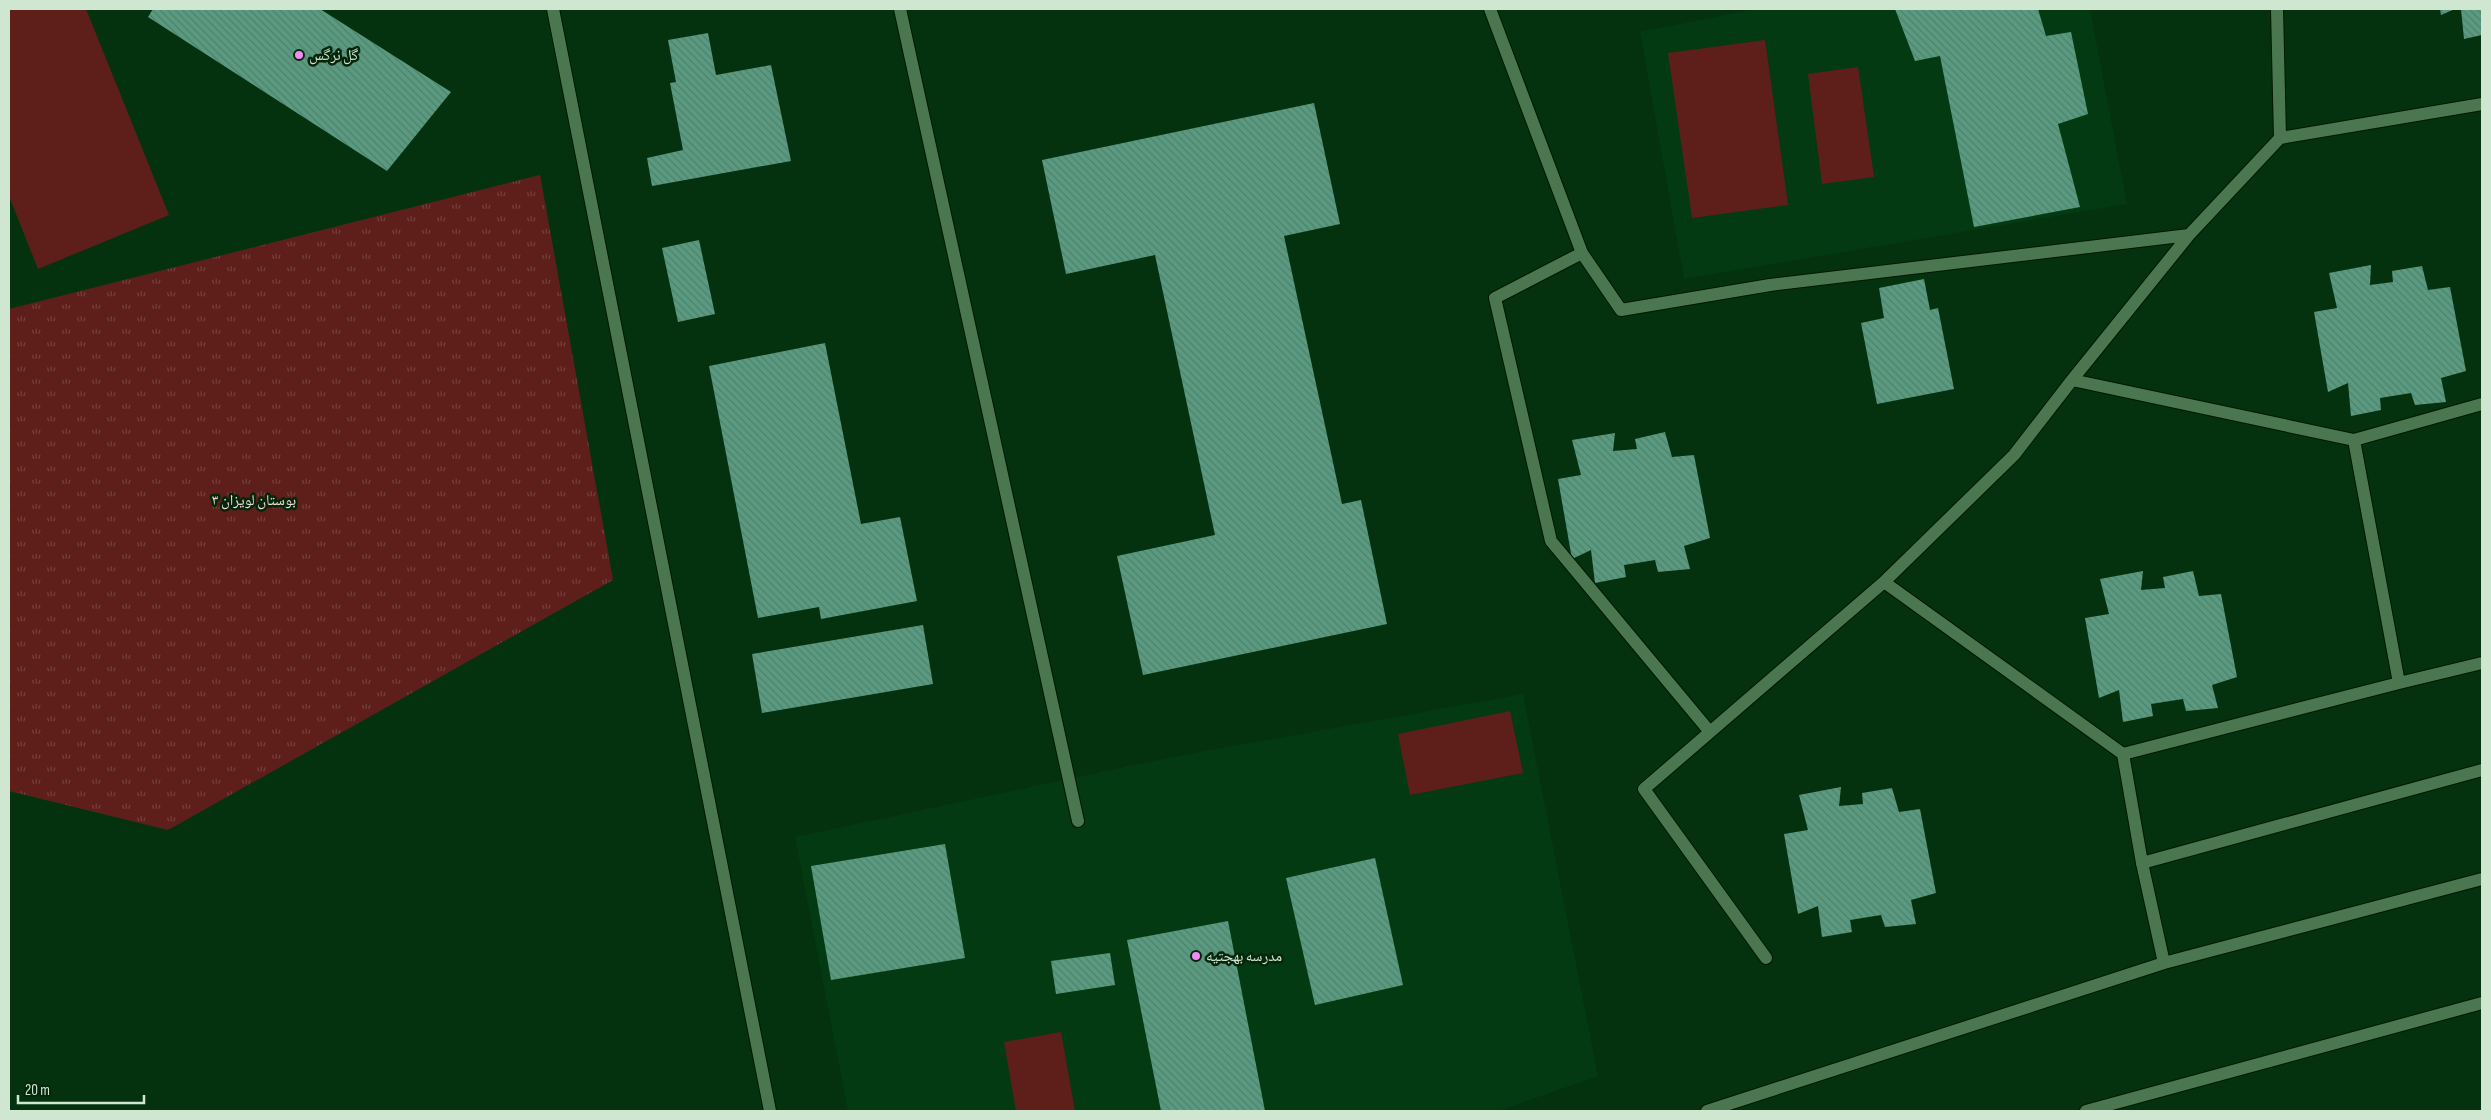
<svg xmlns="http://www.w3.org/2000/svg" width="2491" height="1120" font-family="'Sofia Sans Condensed','Noto Naskh Arabic',sans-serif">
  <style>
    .built { fill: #033a11 }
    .park { fill: url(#park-tufts) }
    .garden { fill: #5e1f1b }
    .building { fill: url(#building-back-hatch) }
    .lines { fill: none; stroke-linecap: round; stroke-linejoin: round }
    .lane-casing { stroke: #001801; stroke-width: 14 }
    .street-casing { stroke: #001801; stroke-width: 14 }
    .lane { stroke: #4b7750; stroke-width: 12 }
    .street { stroke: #4b7750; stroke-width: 12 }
    .poi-dot { fill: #f28af3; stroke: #05260b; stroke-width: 2 }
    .labels { text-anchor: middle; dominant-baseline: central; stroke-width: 5; stroke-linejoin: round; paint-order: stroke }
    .poi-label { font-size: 15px; fill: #cfe7d1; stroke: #05260b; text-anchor: start }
    .park-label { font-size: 15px; fill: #f4ddd9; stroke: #05260b }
  </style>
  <defs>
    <pattern id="park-tufts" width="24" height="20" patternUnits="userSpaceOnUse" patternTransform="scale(1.25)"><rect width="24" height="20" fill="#5e1f1b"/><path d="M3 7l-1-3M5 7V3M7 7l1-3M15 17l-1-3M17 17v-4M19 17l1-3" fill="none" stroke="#74403b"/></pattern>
    <pattern id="building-back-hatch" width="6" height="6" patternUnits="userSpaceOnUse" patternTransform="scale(1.25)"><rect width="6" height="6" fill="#599a80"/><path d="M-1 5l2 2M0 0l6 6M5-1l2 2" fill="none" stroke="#51806c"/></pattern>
  </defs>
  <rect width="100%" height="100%" fill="#04320f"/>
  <path class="built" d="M1756 9H2090L2127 204 1684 279 1640 32Z
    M1523 694 1598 1076 1498 1111H848L795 837 1172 757Z"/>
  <path class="park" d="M540 175 613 580 168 830 9 791V309Z"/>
  <path class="garden" d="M9 9H86L169 215 38 269 9 196Z
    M1765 40 1788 205 1692 218 1668 53Z
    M1858 67 1874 177 1822 184 1808 74Z
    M1510 711 1523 773 1410 795 1398 734Z
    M1061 1032 1075 1111H1016L1004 1042Z"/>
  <path class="building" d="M153 9H320L451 92 387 171 148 17Z
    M1895 9H2038L2046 36 2071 32 2088 114 2058 124 2080 207 1974 227 1940 56 1915 61Z
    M2440 9H2455L2441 15Z
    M2461 9H2482V35L2464 39Z
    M708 33 716 75 771 65 791 161 652 186 647 158 683 150 670 83 676 82 668 40Z
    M1314 103 1340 224 1284 236 1342 504 1361 500 1387 624 1143 675 1117 556 1215 535 1155 255 1066 274 1042 160Z
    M699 240 715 314 678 322 662 248Z
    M2371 265 2370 285 2393 282 2392 271 2422 266 2428 290 2450 287 2466 371 2441 378 2446 402 2415 405 2411 393 2380 398 2381 410 2351 416 2348 383 2328 392 2314 312 2337 308 2329 273Z
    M1924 279 1930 310 1938 308 1954 389 1877 404 1861 323 1884 318 1879 288Z
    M825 343 861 524 900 517 917 601 821 619 819 607 758 618 709 366Z
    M1665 432 1672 457 1694 455 1710 538 1684 546 1690 569 1658 572 1655 560 1624 565 1626 577 1595 583 1591 550 1572 559 1558 479 1581 475 1572 440 1615 433 1613 451 1637 449 1635 439Z
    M2143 571 2141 590 2165 588 2163 577 2193 571 2199 596 2221 594 2237 677 2212 685 2218 708 2186 711 2183 699 2151 704 2153 716 2123 722 2119 690 2099 698 2085 618 2109 614 2100 579Z
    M923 625 933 684 762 713 752 654Z
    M1841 787 1839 806 1863 804 1862 793 1892 788 1899 812 1920 809 1936 893 1911 900 1916 924 1885 927 1881 915 1850 920 1852 932 1822 937 1818 906 1798 914 1784 834 1808 830 1799 795Z
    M945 844 965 958 831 980 811 866Z
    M1375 858 1403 985 1315 1005 1286 878Z
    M1228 921 1265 1111H1161L1127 940Z
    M1110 953 1115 985 1056 994 1051 961Z"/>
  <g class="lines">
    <g class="lane-casing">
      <path id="lane" d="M2142 863 2482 770
        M2086 1111 2482 1003"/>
    </g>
    <g class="street-casing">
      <path id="street" d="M553 9 770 1111
        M900 9 1078 821
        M1490 9 1582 253 1495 298 1551 541 1710 732
        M2280 138 2482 104
        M1582 253 1621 310 1770 285 2189 235
        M2072 380 2189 235 2280 138 2277 9
        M1884 582 2014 455 2072 380 2354 440 2482 404
        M2399 683 2482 663
        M2123 754 2399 683 2354 440
        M1766 958 1644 789 1884 582 2123 754 2142 863 2164 963
        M1707 1111 2164 963 2482 879"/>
    </g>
    <use href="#lane" class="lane"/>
    <use href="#street" class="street"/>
  </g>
  <g class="poi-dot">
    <circle cx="299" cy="55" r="5"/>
    <circle cx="1196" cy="956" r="5"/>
  </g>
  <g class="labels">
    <g class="poi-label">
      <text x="309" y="55">گل نرگس</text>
      <text x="1206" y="956">مدرسه بهجتیه</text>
    </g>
    <g class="park-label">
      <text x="254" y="500">بوستان لویزان ۳</text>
    </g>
  </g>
  <rect width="2491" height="1120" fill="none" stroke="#cfe7d1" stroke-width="20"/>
  <path d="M18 1095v8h126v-8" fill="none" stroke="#cfe7d1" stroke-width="2.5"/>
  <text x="25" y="1095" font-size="15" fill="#cfe7d1" stroke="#05260b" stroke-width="4" paint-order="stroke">20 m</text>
</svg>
